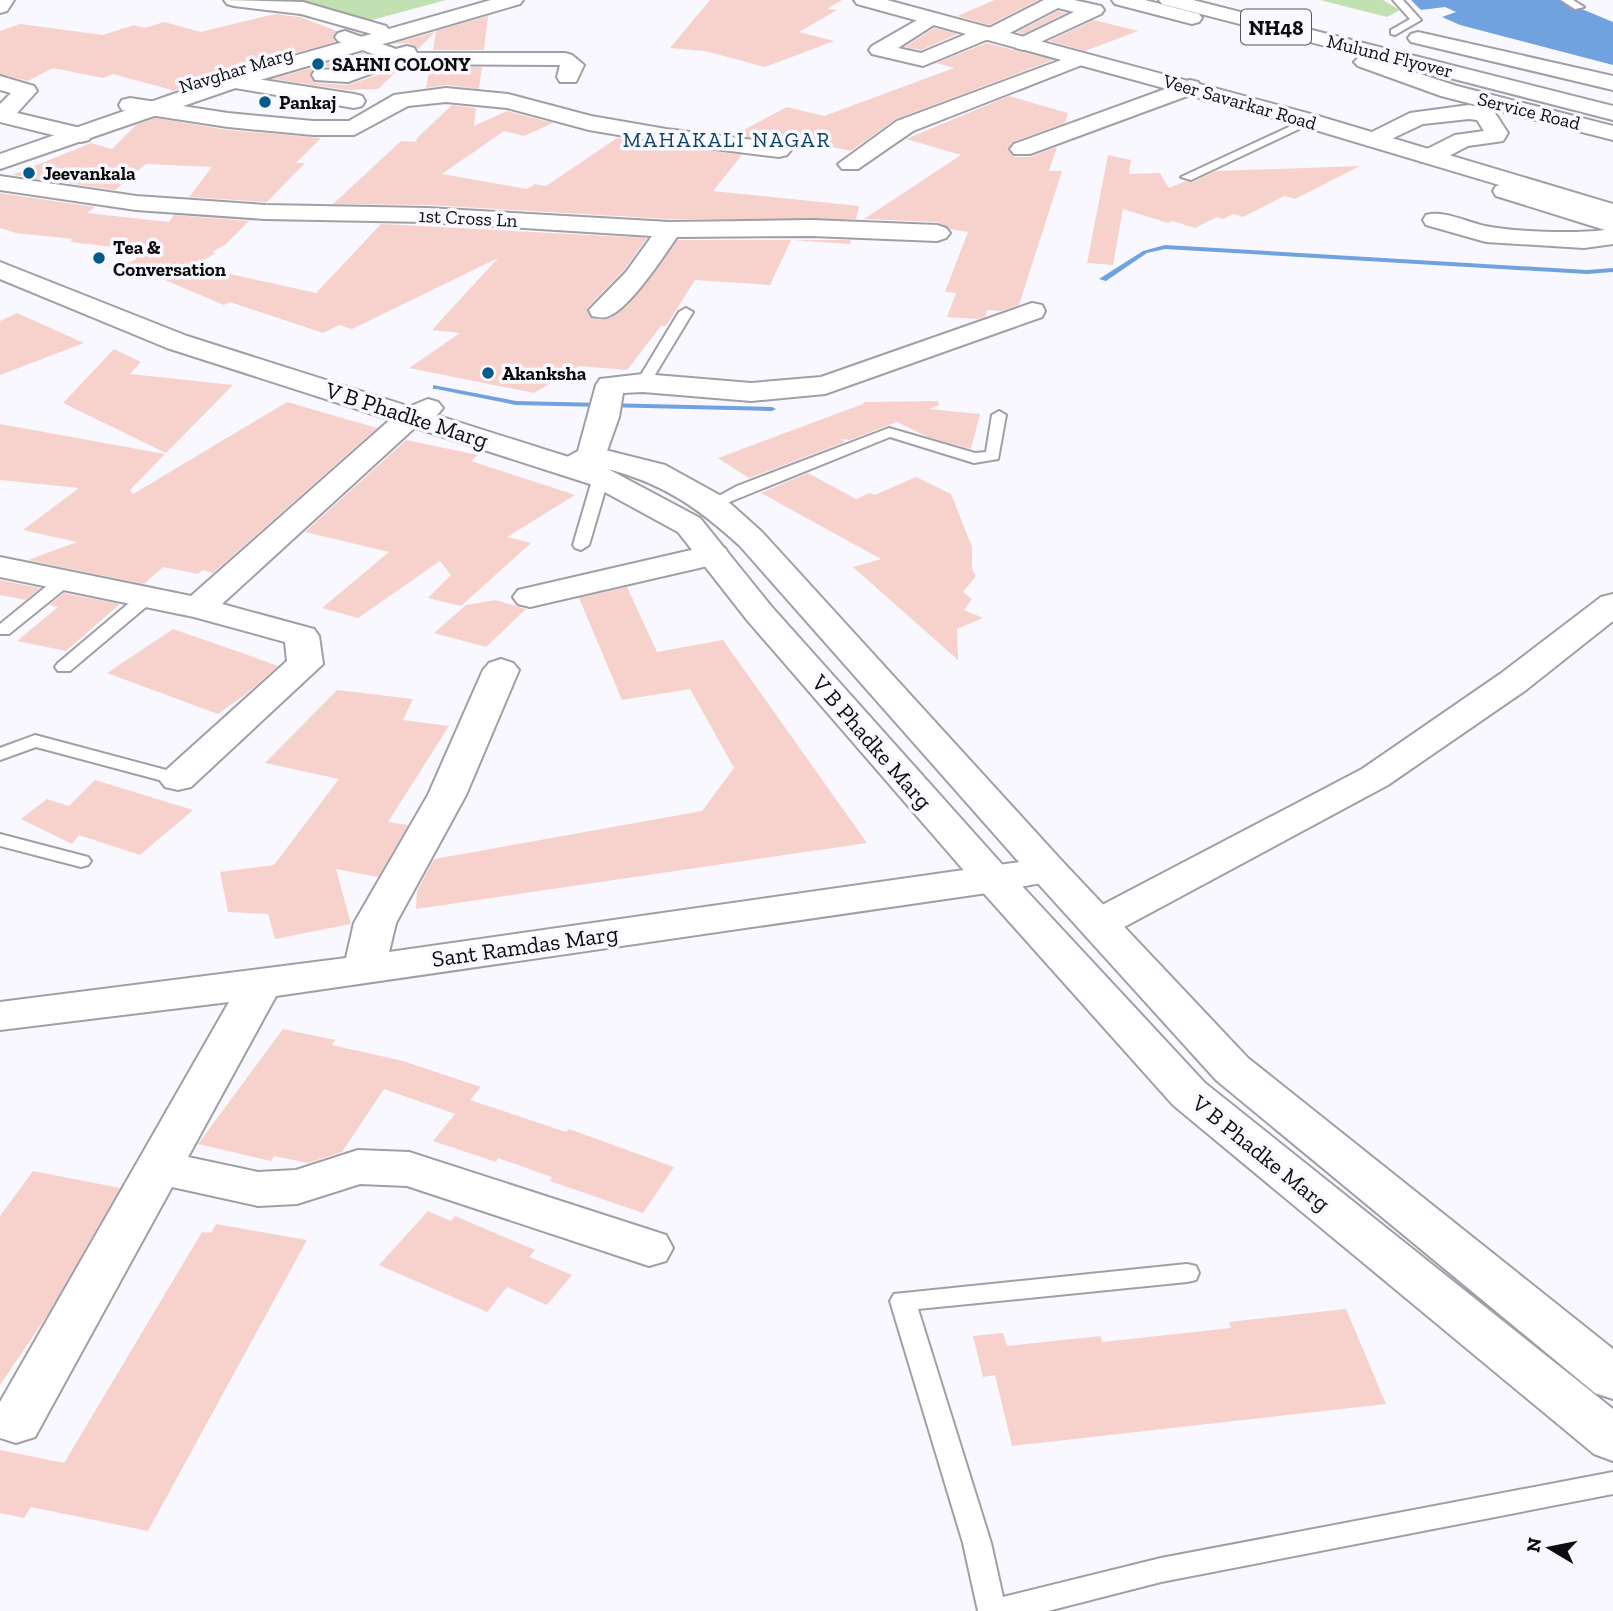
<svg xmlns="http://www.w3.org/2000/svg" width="1613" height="1611" font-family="'Zilla Slab',serif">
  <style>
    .green { fill: #c2e1b3 }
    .water { fill: #70a2e0 }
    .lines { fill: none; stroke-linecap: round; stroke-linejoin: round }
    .stream { fill: #70a2e0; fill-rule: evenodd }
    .building { fill: #f7d2cc }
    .service-casing { stroke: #a09fa6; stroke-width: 4 }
    .minor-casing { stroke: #a09fa6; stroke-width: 4 }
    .tertiary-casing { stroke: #a09fa6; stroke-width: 4 }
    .secondary-casing { stroke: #a09fa6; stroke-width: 4 }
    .trunk-casing { stroke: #a09fa6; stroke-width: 4 }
    .service { fill: #fff; fill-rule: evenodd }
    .minor { fill: #fff; fill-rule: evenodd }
    .tertiary { fill: #fff; fill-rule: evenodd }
    .secondary { fill: #fff; fill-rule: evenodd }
    .trunk { fill: #fff; fill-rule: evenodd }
    .poi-dot { fill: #025b8c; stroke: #f9f8fe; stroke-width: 2.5 }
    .labels { text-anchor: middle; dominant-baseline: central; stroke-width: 7; stroke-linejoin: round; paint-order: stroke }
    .far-street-label { font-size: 19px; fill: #0d0d10; stroke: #f9f8fe }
    .far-poi-label { font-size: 19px; font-weight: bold; fill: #0d0d10; stroke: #f9f8fe; text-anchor: start }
    .shield { fill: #f9f8fe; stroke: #545457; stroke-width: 2 }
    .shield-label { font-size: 21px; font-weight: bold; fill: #0d0d10 }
    .far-neighbourhood-label { font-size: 21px; letter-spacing: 2px; fill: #0e4366; stroke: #f9f8fe }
    .street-label { font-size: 23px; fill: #0d0d10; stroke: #f9f8fe }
  </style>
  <rect width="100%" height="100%" fill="#f9f8fe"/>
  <path class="green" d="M258 0H446L350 26Z
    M1320 0H1383L1400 10 1387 17Z"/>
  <path class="water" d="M1411 0H1560L1613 22V65L1460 25 1442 17 1456 12 1445 7 1421 10Z"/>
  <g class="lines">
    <path class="stream" d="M1165 245 1587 270 1613 268V272L1587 274 1165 249 1147 253 1106 281 1099 279 1143 251Z
      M433 385 516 401 772 407 776 409 772 411 516 405 436 389H433Z"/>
  </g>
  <path class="building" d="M710 0H842L827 9 837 10 799 32 834 41 765 67 705 51 670 48Z
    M995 0H1038L989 25 957 16Z
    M1058 11 1066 13 1023 34 1017 32Z
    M275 14 300 17 337 31 332 37 335 42 223 73 170 92 172 90 113 74 103 78 53 68 28 81 0 74V31L20 24 103 35 134 25 145 28 164 22 201 32Z
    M488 16 484 50H433L436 31Z
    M1094 20 1138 31 1085 51 1049 41Z
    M934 28 958 34 921 50 905 47Z
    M435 32 418 49 408 43 391 44Z
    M987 43 1053 60 896 119 851 151 762 132 757 138 734 135 787 107 824 116 954 68 936 63Z
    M362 53 371 56 344 66 315 67 310 76 315 83 348 85 401 67 378 89 347 90 273 79Z
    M430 67H482L479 89 446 85 426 88Z
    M1009 96 1068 113 1065 123 1013 142 1007 149 1014 157H1030L1057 147 1049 171H1062L1019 305 1001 311 987 310 985 317 978 319 947 317 956 293 945 292 968 232 950 229 937 222 864 219 961 155 906 139Z
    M452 105 476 108 474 126 507 111 553 123 524 136 504 131 442 174 527 189 535 184 546 186 617 138 742 155 713 191 859 206 856 219H670L427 205 333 204 401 141 416 142 417 138Z
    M155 118 228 130 321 138 296 163H305L267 202 189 197 212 167 146 164 115 190 12 175 91 143 112 149 136 125Z
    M1108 155 1131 160 1129 174 1160 173 1169 188 1186 181 1192 182 1216 171 1360 166 1295 199 1284 196 1243 217 1233 214 1223 219 1217 217 1195 228 1172 221 1168 223 1123 209 1113 265 1087 263Z
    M0 193 95 207 87 213 169 222 174 215 249 221 226 244 212 252 216 253 194 266 316 293 381 224 647 238 624 270 587 308 590 317 600 320 610 318 628 305 678 240H851L850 244 791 240 770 285 695 280 666 326H661L627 370 579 366 534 393 409 368 460 333 432 330 498 258 352 329 339 325 323 333 230 302 224 305 160 278 117 269 136 259 137 253 144 254 150 251 70 242 73 239 16 233 0 228Z
    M17 313 84 343 0 375V321Z
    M114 349 141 362 130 374 233 385 166 453 63 403Z
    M938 401 939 405 929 409 980 414 971 449 928 437 897 422 850 440 840 439 845 442 749 478 718 458 863 404 864 402Z
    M287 402 377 428 213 573 203 570 198 574 163 567 144 584 28 560 77 542 23 530 79 488 0 480V424L165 454 130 490 133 494Z
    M406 440 478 455 471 461 575 495 507 537 531 543 461 606 428 598 451 575 440 561 358 618 322 608 389 552 305 532Z
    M808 473 856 499 870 493 875 495 916 477 951 494 972 547V569L976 576 963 592 972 599 964 610 983 618 957 629 958 660 853 567 881 559 761 493Z
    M0 580 40 588 26 600 0 595Z
    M627 587 657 652 723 640 867 843 416 909 417 891 434 859 702 811 734 768 690 689 622 700 579 598Z
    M64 593 120 604 66 651 17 641 58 607 49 605Z
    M495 600 526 609 486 647 434 633 466 605Z
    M173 629 242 653 278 666 246 694 218 714 107 673Z
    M337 690 413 699 403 720 449 726 388 822 408 825 378 877 336 869 351 924 275 939 268 914 228 912 220 872 274 865 339 779 265 763Z
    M95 780 193 810 140 855 79 835 72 844 21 819 47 799 69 806Z
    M283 1029 335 1040 332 1045 403 1061 481 1087 470 1100 566 1132 569 1129 674 1167 643 1213 550 1181 552 1177 498 1158 496 1162 433 1141 455 1114 384 1089 342 1152 308 1163 274 1156 271 1161 198 1144Z
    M33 1171 120 1188 48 1314 0 1385V1216Z
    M428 1211 451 1221 455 1216 535 1250 529 1257 572 1275 547 1305 507 1287 487 1312 379 1265Z
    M216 1224 307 1240 148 1531 31 1507 24 1518 0 1513V1450L64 1463 202 1232 211 1233Z
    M1346 1309 1386 1404 1012 1446 995 1375 983 1377 973 1336 1003 1333 1007 1346 1101 1336 1102 1342 1231 1328 1229 1322Z"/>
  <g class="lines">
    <g class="service-casing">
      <path id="service" d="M1393 0H1403L1421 20 1395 35 1391 34V30L1410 19Z
        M1561 0H1573L1584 7 1575 9Z
        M1306 119 1316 121 1191 180 1181 177Z
        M686 308 693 312 650 383 643 387 638 386 636 383 679 312Z
        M999 411 1006 415 998 459 974 463 890 437 712 509 704 504 737 486 889 428 975 453 986 452 992 415Z
        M601 472 609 477 589 545 581 550 575 548 573 545 593 477Z
        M65 575 73 580 71 584 9 634H0V624L59 576Z
        M147 592 155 597 153 601 70 671H58L55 667 58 663 141 593Z
        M35 735 185 775 187 779 178 785 36 747 0 760V748Z
        M0 834 88 857 91 861 88 865 81 867 0 846Z
        M1187 1264 1196 1266 1199 1273 1196 1280 1187 1282 918 1309 991 1543 1003 1597 1161 1558 1613 1472V1494L1161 1582 1048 1611H978L963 1543 890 1301 894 1294Z"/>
    </g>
    <g class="minor-casing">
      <path id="minor" d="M0 0H14L7 11 0 13Z
        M224 0 303 2 386 26 389 30 386 34 379 36 301 14 234 6 227 4Z
        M1044 0H1074L1101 6 1104 10 1101 14 1023 50 1016 48 1013 44 1016 40 1074 12 1058 8 998 39 986 40 923 66 872 54 869 50 872 46 926 15H940L943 19 898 48 921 53 978 29 989 28Z
        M345 31 396 49 407 46 414 48 417 53H565L572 55 584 65 576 82H560L557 77 560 65 397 64 348 82 315 80 312 75 315 70 345 69 378 56 338 41 335 37 338 33Z
        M1080 53 1087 55 1091 59 1087 63 913 131 858 169H842L838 164 897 121Z
        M231 75 354 94 362 96 365 101 362 106 354 108 223 86 220 81 223 76Z
        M0 76 34 86 37 91 17 113 89 130 92 135 89 140 81 142 0 122V104L11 93 0 90Z
        M1190 80 1198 82 1201 87 1198 92 1030 154H1014L1010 149 1014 144Z
        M446 88 508 94 591 116 666 129 779 143 787 145 791 150 787 155 779 157 666 143 589 130 507 108 446 102 408 106 354 135H313L228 127 130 112 122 110 119 105 122 100 130 98 228 113 313 121H349L394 95Z
        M1469 105 1493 110 1508 133 1503 141 1468 146 1437 162H1421L1417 157 1421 152 1455 135 1484 131 1477 120 1469 119 1423 124 1374 147 1366 145 1363 140 1366 135 1410 113Z
        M0 176 136 196 265 205 427 208 670 222 812 220 937 225 946 228 950 233 946 238 937 241 812 236 677 237C663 257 630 308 609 316 603 319 598 317 592 316L589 310 626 272 652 236 427 222 265 219 136 210 0 190Z
        M1505 184 1613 216V244L1584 248 1486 242 1426 225 1423 220 1426 215C1445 210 1466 222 1485 226 1514 232 1575 234 1605 230L1496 196 1493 191 1496 186Z
        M1032 303 1042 305 1045 311 1042 317 825 394 751 401 643 392 623 393 619 417 603 462 582 473 571 476 560 473 556 467 560 461 578 451 596 385 600 379 643 374 751 383 821 377Z
        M428 399 438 402 443 408 438 414 421 422 222 604 314 629 319 636 323 664 191 787 178 790 165 787 159 779 165 771 287 661 285 642 194 617 0 577V557L191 596 401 410Z
        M713 545 725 548 729 555 725 562 530 607 518 604 513 597 518 590Z
        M1613 594V621L1526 690 1388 785 1113 933 1098 937 1083 933 1077 924 1083 915 1362 769 1500 674 1601 597Z
        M501 659 513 663 519 670 466 795 396 923 389 952 1048 858 1062 861 1068 870 1062 879 994 892 276 996 188 1157 258 1172 296 1170 358 1150 409 1152 666 1235 673 1248 666 1261 649 1266 407 1186 360 1184 297 1204 258 1206 172 1187 35 1437 16 1443 0 1438V1402L229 1002 0 1030V1002L346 958 354 923 428 795 483 670 489 663Z"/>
    </g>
    <g class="tertiary-casing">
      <path id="tertiary" d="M854 0H887L1318 116 1613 204V219L1302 126 857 4Z
        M1418 32 1613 76V90L1411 42 1408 38 1411 34Z
        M1365 56 1457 86 1613 126V140L1441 96 1358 66 1354 62 1358 58Z
        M0 262 187 336 581 461 578 456 582 450 593 447 665 465 723 497 762 532 1062 861 1248 1058 1613 1349V1399L1595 1393 1216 1080 1034 879 740 546C697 507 664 484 608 469L700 518 771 606 1008 871 1205 1083 1613 1409V1461L1594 1454 1173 1105 980 889 747 620 678 532 590 484 167 348 0 279Z"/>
    </g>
    <g class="secondary-casing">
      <path id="secondary" d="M491 0H523L520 4 250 83 0 169V154L234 73Z"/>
    </g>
    <g class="trunk-casing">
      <path id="trunk" d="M1112 0H1145L1199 14 1202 18 1199 22 1192 24 1115 4Z
        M1159 0H1193L1613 106V120L1162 4Z"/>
    </g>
    <use href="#service" class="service"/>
    <use href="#minor" class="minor"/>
    <use href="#tertiary" class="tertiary"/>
    <use href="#secondary" class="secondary"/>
    <use href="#trunk" class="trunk"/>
  </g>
  <g class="poi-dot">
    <circle cx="318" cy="64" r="7"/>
    <circle cx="265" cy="102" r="7"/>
    <circle cx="29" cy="173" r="7"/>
    <circle cx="99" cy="258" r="7"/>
    <circle cx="488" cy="373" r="7"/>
  </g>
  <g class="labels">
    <g class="far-street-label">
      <text transform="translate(1390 56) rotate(14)">Mulund Flyover</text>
      <text transform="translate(236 70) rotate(-17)">Navghar Marg</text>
      <text transform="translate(1240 102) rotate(16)">Veer Savarkar Road</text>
      <text transform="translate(1529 111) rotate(14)">Service Road</text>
      <text transform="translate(468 218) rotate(3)">1st Cross Ln</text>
    </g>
    <g class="far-poi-label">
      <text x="332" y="64">SAHNI COLONY</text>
      <text x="279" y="102">Pankaj</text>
      <text x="43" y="173">Jeevankala</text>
      <text x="113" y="247">Tea &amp;<tspan x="113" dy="22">Conversation</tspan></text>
      <text x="502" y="373">Akanksha</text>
    </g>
    <rect class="shield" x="1241" y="9.5" width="70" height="35" rx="5"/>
    <g class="shield-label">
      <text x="1276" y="27">NH48</text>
    </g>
    <g class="far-neighbourhood-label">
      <text x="727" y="139">MAHAKALI NAGAR</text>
    </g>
    <g class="street-label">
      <text transform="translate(407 415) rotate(18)">V B Phadke Marg</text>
      <text transform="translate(872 742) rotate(49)">V B Phadke Marg</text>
      <text transform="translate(525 946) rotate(-8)">Sant Ramdas Marg</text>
      <text transform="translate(1261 1153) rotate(39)">V B Phadke Marg</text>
    </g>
  </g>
  <g transform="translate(1550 1548) rotate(280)" stroke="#f9f8fe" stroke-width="5" paint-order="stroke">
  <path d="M0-5L12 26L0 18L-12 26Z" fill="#0d0d10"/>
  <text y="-10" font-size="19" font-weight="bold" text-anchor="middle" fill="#0d0d10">N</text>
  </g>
</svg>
